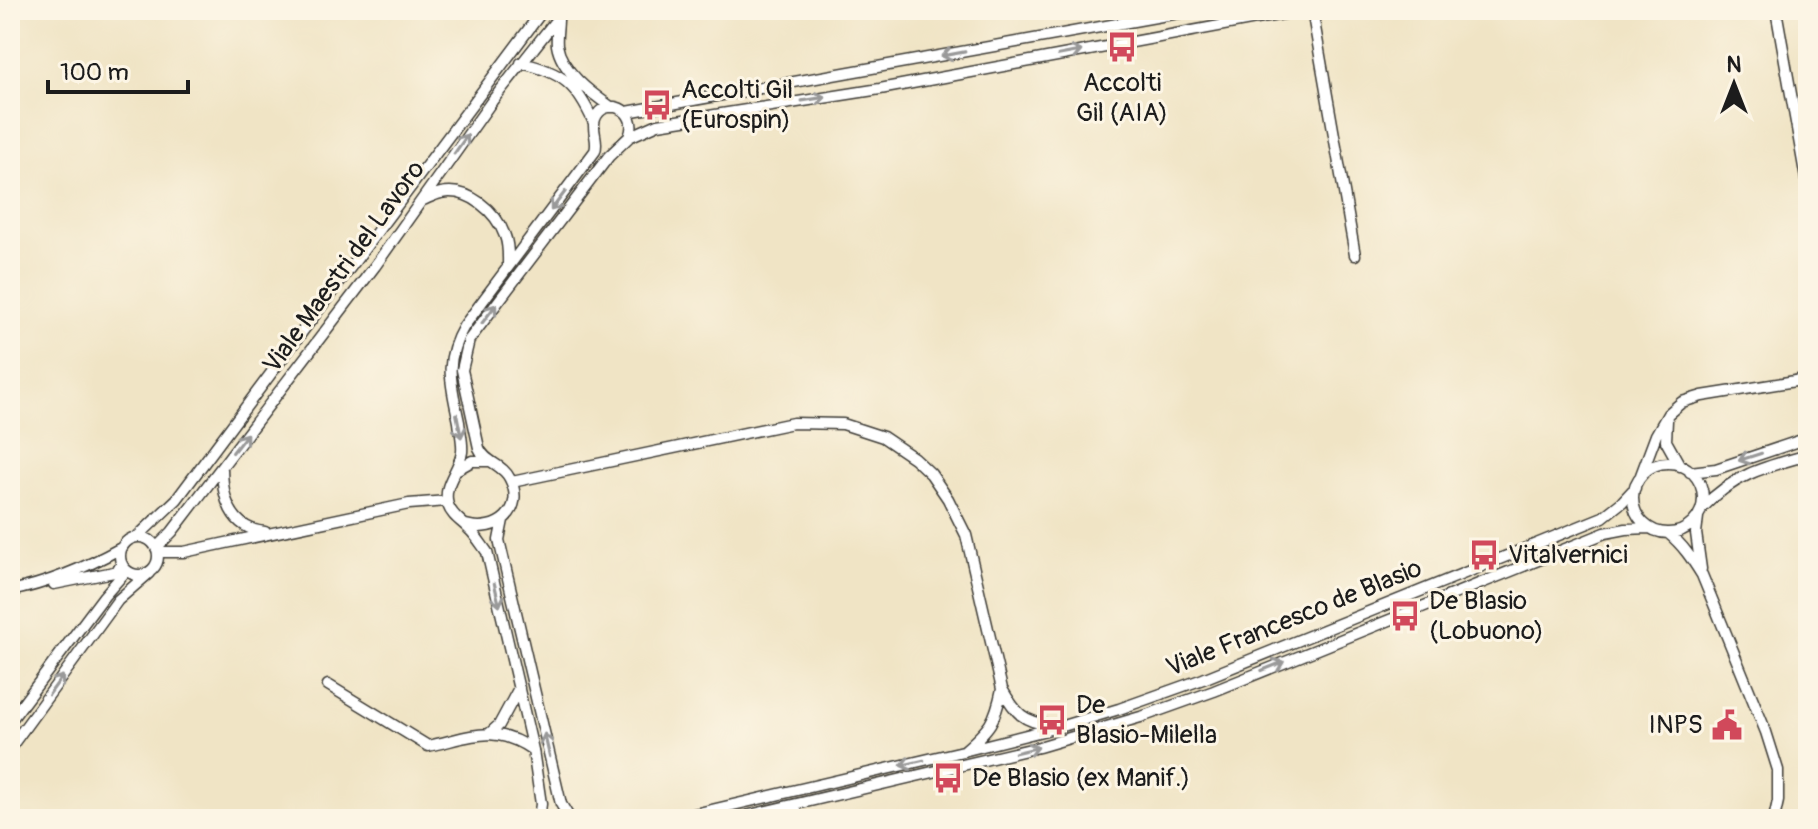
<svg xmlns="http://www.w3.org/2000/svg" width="1818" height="829" font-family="Pangolin,sans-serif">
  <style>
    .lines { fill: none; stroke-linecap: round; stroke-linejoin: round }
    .minor-casing { stroke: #3c3a35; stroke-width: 13 }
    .minor { stroke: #fff; stroke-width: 10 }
    .oneway { stroke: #999 }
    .labels { text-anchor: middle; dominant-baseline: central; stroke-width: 6; stroke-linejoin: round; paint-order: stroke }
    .poi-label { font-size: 26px; fill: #1c1c1c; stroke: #fcf5e5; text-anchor: start }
    .street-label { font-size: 26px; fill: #1c1c1c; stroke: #fcf5e5 }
  </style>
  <rect width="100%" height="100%" fill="#fcf5e5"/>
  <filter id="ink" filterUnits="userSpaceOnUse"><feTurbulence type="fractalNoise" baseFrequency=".0125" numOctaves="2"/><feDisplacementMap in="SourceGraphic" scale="16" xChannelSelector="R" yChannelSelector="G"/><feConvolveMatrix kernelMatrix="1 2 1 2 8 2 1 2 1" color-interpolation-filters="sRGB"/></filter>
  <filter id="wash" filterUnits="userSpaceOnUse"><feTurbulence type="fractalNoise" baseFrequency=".006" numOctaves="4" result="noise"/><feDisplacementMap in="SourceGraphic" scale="32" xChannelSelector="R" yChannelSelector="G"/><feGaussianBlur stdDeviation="1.8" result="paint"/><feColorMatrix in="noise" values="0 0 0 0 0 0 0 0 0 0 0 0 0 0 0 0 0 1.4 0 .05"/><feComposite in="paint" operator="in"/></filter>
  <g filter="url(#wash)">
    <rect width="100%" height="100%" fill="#f0e4c5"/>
  </g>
  <g filter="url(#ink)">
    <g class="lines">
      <g class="minor-casing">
        <path id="minor" d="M1312 10 1355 255
          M1776 10 1808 190
          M558 19C558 27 556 37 557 45 561 71 591 93 611 107
          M521 63C563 72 577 85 594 123
          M627 112 1195 10
          M423 200C428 198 435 194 441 193 468 187 496 211 505 236 509 246 508 256 508 267
          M1667 420 1666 441 1680 466
          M1633 498a35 35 0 1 1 70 0a35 35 0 1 1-70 0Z
          M222 467C222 496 230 529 265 532
          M456 470 472 461H489
          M1690 472 1716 469 1808 438
          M1641 475 1656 435 1668 414 1682 402 1702 396 1795 381 1808 377
          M512 482 793 423 843 424 883 437 914 458 931 474 948 499 966 535 1002 689C1015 712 1023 723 1052 725
          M1702 508C1735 474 1764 467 1808 455
          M1698 517 1696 533 1701 569
          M503 520 499 540 561 804 570 819
          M466 525C497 534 526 510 510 479 503 464 485 463 479 448L462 370 469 340 609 156 629 137 658 124 880 89 1305 10
          M1668 533C1683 545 1692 559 1702 575L1766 732 1778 770V801L1774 819
          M120 556a19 19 0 1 1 38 0a19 19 0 1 1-38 0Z
          M137 537 177 499 543 10
          M156 548 172 532 375 266 492 101 564 10
          M158 552H184L409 504 447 501
          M54 584 114 572 122 566
          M10 591C50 583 85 568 121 548
          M328 685 428 746C471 737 493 723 533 750
          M10 721 104 596 126 571
          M490 733 499 725 519 688
          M10 748 118 600 149 573
          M965 750C990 728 995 722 1002 689
          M539 819 541 804 533 750 487 552C481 544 476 535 468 528 460 520 452 516 448 505 442 484 459 472 462 452 463 442 460 432 459 422 451 383 443 362 464 326L595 151C599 140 591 130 595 119 604 95 641 109 629 137
          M548 819 559 817 570 819
          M673 819 963 751 1066 725 1119 709 1203 679 1603 517 1622 502 1635 488
          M733 819 1039 747 1144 716 1214 691 1605 533 1626 529 1649 528
          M771 819 796 810"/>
      </g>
      <use href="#minor" class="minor"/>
    </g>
    <defs><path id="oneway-shaft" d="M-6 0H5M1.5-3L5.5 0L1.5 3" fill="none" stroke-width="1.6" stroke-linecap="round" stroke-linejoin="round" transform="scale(2)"/></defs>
    <g class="oneway">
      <use href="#oneway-shaft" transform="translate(1070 53) rotate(-11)"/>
      <use href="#oneway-shaft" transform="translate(953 54) rotate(170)"/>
      <use href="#oneway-shaft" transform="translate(814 99) rotate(-9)"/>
      <use href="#oneway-shaft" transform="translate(461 144) rotate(-55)"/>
      <use href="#oneway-shaft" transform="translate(558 201) rotate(127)"/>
      <use href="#oneway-shaft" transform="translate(489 314) rotate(-53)"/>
      <use href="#oneway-shaft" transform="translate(459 426) rotate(79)"/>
      <use href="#oneway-shaft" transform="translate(240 443) rotate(-52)"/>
      <use href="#oneway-shaft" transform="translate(1750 457) rotate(162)"/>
      <use href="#oneway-shaft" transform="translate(497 595) rotate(77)"/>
      <use href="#oneway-shaft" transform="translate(1273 666) rotate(-22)"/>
      <use href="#oneway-shaft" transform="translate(56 685) rotate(-54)"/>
      <use href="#oneway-shaft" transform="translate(547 745) rotate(-103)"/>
      <use href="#oneway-shaft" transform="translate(1027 750) rotate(-13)"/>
      <use href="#oneway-shaft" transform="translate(912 763) rotate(167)"/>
    </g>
  </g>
  <defs>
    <g id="bus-bare" transform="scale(2.4)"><path d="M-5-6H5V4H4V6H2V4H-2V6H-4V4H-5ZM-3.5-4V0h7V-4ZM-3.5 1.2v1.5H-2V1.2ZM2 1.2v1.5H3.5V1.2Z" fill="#d1495b" stroke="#fcf5e5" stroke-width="2.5" paint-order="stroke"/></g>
    <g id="civic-bare" transform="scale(2.4)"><path d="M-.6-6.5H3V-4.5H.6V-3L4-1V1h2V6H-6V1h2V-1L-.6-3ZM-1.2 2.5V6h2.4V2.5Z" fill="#d1495b" stroke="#fcf5e5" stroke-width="2.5" paint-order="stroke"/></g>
  </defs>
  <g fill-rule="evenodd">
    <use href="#bus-bare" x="1122" y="47"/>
    <use href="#bus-bare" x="657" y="105"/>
    <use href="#bus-bare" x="1484" y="555"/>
    <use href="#bus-bare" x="1405" y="616"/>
    <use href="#bus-bare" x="1052" y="720"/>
    <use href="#civic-bare" x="1727" y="725"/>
    <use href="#bus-bare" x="948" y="778"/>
  </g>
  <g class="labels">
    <g class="poi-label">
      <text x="1122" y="83" text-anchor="middle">Accolti<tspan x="1122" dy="30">Gil (AIA)</tspan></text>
      <text x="681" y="90">Accolti Gil<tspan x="681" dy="30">(Eurospin)</tspan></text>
      <text x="1508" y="555">Vitalvernici</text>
      <text x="1429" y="601">De Blasio<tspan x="1429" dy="30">(Lobuono)</tspan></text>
      <text x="1076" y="705">De<tspan x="1076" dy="30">Blasio-Milella</tspan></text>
      <text x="1703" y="725" text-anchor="end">INPS</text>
      <text x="972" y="778">De Blasio (ex Manif.)</text>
    </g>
    <g class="street-label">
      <text transform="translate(344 267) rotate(-54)">Viale Maestri del Lavoro</text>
      <text transform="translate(1294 618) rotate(-22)">Viale Francesco de Blasio</text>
    </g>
  </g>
  <rect width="1818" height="829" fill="none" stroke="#fcf5e5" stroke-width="40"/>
  <g transform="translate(1734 84)" stroke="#fcf5e5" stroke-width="6" paint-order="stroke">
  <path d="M0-6L14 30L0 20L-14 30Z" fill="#1c1c1c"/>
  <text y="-12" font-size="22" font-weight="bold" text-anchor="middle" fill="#1c1c1c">N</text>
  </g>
  <path d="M48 80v12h140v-12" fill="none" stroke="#1c1c1c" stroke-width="4"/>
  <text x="60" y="80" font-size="24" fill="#1c1c1c" stroke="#fcf5e5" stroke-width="6" paint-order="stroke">100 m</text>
</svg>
